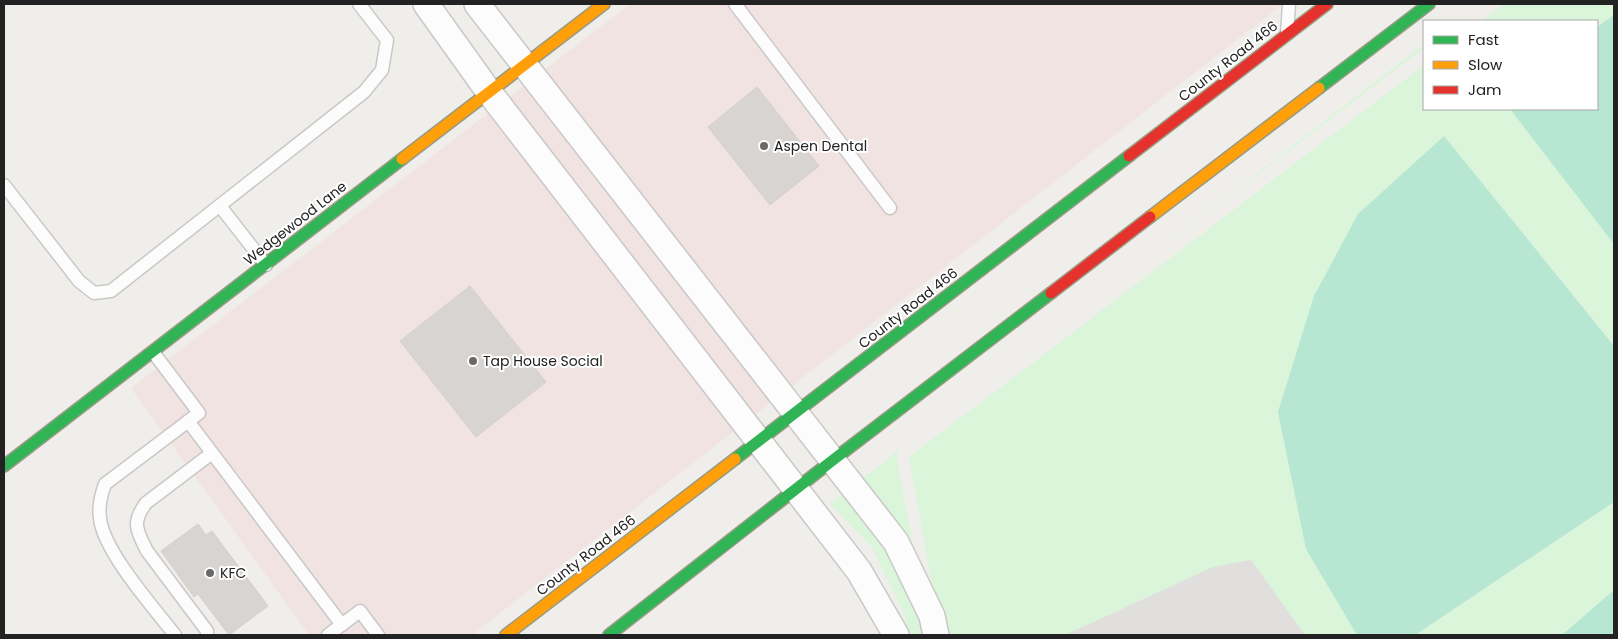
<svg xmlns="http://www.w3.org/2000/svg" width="1618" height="639" font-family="Poppins,sans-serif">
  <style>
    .commercial { fill: #f1e3e1 }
    .park { fill: #daf5da }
    .pitch { fill: #b7e6d2 }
    .parking { fill: #e0dfde }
    .building { fill: #d7d4d2; stroke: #d3d0cc }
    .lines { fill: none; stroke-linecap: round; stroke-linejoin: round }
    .lane-casing { stroke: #c9c8c7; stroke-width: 15 }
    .street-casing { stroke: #c9c8c7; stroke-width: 28 }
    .fast-casing { stroke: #999a82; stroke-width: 14 }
    .slow-casing { stroke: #999a82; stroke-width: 14 }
    .jam-casing { stroke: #999a82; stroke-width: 14 }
    .lane { stroke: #fdfcfc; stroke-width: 12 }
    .street { stroke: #fdfcfc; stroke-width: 25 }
    .fast { stroke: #30b455; stroke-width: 11 }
    .slow { stroke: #ff9f0a; stroke-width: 11 }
    .jam { stroke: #e5322d; stroke-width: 11 }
    .poi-dot { fill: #6a6968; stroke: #fff; stroke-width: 2 }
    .labels { text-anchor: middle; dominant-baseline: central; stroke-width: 4; stroke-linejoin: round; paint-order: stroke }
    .street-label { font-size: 14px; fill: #222; stroke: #fff }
    .poi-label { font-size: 14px; fill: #222; stroke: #fff; text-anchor: start }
  </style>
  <rect width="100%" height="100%" fill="#f0eeeb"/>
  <path class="commercial" d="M630 4H1283L472 635H309L131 388Z"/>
  <path class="park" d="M1504 4H1614V635H941L909 457 1424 65V109H1597V21H1481Z
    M1424 44V48L1145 260Z
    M899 450 897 458 929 635H908L904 614 871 546 830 504Z"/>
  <path class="pitch" d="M1614 15V244L1510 109H1597V27Z
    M1444 136 1614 346V502L1415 635H1357L1306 549 1278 412 1314 296 1358 214Z
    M1614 590V635H1562Z"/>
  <path class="parking" d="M1251 560 1305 635H1065L1213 567Z"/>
  <path class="building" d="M757 87 819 166 770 205 708 127Z
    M470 286 546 382 476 437 400 341Z
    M198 524 206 535 212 531 268 606 229 635 198 594 194 597 161 551Z"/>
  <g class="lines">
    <g class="lane-casing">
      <path id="lane" d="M735 4 890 208
        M1287 34 1289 4
        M4 185 79 281 94 293 111 291 364 92 382 70 387 40 359 4
        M220 206 266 265
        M153 352 199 413 105 484C101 495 98 506 100 518 103 551 154 608 175 635
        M188 421 342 625
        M207 635V631L147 551C137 531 131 523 146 503L212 453
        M328 635 360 611 378 635"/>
    </g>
    <g class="street-casing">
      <path id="street" d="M426 4 489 92 859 571 896 635
        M477 4 896 542 932 616 936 635"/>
    </g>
    <g class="fast-casing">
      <path id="fast" d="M1319 88 1429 4
        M735 459 1129 156
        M4 466 402 159
        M609 635 833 460 1051 293"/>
    </g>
    <g class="slow-casing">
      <path id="slow" d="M402 159 604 4
        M1150 217 1319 88
        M506 635 735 459"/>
    </g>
    <g class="jam-casing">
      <path id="jam" d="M1129 156 1327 4
        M1051 293 1150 217"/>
    </g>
    <use href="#lane" class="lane"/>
    <use href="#street" class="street"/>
    <use href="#fast" class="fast"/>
    <use href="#slow" class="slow"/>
    <use href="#jam" class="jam"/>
  </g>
  <g class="poi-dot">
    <circle cx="764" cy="146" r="5"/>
    <circle cx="473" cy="361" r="5"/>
    <circle cx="210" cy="573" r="5"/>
  </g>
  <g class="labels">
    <g class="street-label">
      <text transform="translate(1228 61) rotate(-38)">County Road 466</text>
      <text transform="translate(295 223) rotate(-38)">Wedgewood Lane</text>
      <text transform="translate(908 308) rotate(-38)">County Road 466</text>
      <text transform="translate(586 555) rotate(-38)">County Road 466</text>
    </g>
    <g class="poi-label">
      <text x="774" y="146">Aspen Dental</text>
      <text x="483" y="361">Tap House Social</text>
      <text x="220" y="573">KFC</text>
    </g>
  </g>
  <rect width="1618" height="639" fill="none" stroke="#222222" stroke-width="10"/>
  <rect x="1423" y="20" width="175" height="90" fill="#ffffff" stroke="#a7a7a7"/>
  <rect x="1433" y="36" width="25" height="8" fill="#30b455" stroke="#a7a7a7"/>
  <text x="1468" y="45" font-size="15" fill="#222222">Fast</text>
  <rect x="1433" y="61" width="25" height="8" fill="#ff9f0a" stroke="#a7a7a7"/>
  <text x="1468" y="70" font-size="15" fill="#222222">Slow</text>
  <rect x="1433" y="86" width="25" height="8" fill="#e5322d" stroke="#a7a7a7"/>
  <text x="1468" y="95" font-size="15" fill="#222222">Jam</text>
</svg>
